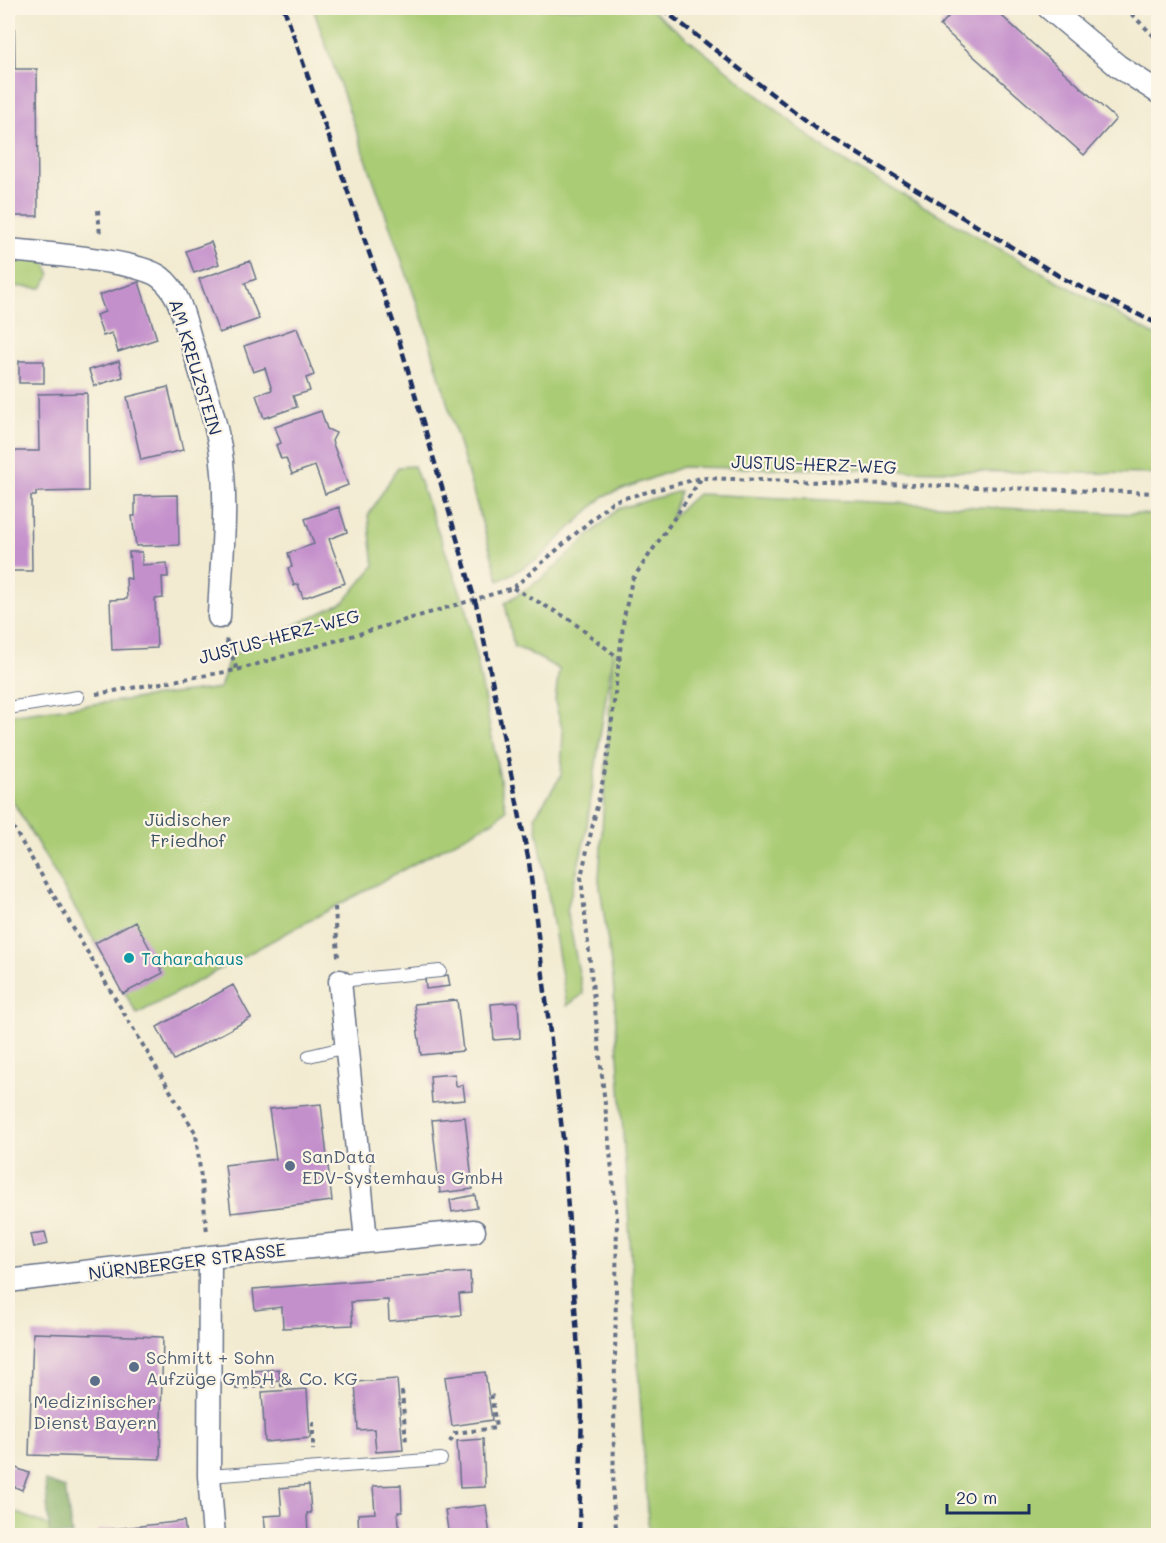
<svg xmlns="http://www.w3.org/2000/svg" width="1166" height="1543" font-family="Mali,sans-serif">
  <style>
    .green { fill: #aacc75; stroke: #627e6a; stroke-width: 1.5 }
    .forest { fill: #87b066; stroke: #517062; stroke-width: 1.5 }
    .building { fill: #c490cc }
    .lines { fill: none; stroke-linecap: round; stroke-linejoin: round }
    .lane-casing { stroke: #667186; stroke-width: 14 }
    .street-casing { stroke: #667186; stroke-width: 25 }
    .path { stroke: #667186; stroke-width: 4; stroke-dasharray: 4.5 4.5; stroke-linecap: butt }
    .lane { stroke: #fff; stroke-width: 12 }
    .street { stroke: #fff; stroke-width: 22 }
    .rail { stroke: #1b2f5e; stroke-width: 4.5; stroke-dasharray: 9 4.5; stroke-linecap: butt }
    .culture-dot { fill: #0f9aa8; stroke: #fcf5e5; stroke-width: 2 }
    .service-dot { fill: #5c6f8a; stroke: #fcf5e5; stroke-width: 2 }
    .labels { text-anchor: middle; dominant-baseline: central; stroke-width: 4.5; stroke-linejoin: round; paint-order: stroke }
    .street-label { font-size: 18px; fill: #1b2f5e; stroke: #fcf5e5 }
    .park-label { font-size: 18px; fill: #3f5664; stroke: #fcf5e5 }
    .culture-label { font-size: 18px; fill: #0d838f; stroke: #fcf5e5; text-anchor: start }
    .service-label { font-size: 18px; fill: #4e5e75; stroke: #fcf5e5; text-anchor: start }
  </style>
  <rect width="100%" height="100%" fill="#fcf5e5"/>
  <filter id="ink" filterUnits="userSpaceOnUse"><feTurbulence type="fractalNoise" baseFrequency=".0167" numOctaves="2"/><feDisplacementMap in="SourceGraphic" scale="12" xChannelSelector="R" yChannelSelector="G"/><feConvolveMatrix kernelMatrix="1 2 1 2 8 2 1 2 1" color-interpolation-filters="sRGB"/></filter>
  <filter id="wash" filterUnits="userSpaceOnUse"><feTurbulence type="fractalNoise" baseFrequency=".008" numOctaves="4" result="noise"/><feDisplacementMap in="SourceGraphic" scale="24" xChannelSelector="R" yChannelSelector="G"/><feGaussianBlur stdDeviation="1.35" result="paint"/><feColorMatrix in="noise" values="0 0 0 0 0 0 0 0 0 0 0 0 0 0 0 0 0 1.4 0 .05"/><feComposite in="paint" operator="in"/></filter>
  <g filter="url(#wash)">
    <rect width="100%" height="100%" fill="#f2ebd1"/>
    <path class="green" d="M313 8H649L834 156 1158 337V474L682 467 604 496 538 559 499 581 425 326Z
      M8 257 45 260 50 275 42 288 8 286Z
      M414 466 467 610 506 810 495 820 137 1014 8 793V715L220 688 230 656 344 602 374 566 368 516 398 467Z
      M680 491 671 518 697 494 1158 515V1535H649L613 978 599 880 613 650 585 838 567 910 583 994 567 1006 535 816 561 776 563 732 555 702 559 669 526 651 514 647 505 603 543 578 618 509Z
      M8 1509 49 1526 50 1535H8Z"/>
    <path class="forest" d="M45 1481 65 1488 72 1535H50Z"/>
    <g id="blocks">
      <path class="building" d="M8 8H14L15 69H37L38 216H8Z
        M956 8H993L1116 119 1084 155 940 26Z
        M211 242 219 264 194 273 186 251Z
        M250 261 256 279 245 283 259 319 219 333 199 279Z
        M139 282 157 339 118 352 112 333 103 336 96 315 105 312 99 295Z
        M297 328 314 375 306 378 310 391 293 396 297 407 264 418 256 395 272 390 265 368 253 372 244 346Z
        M19 361H44V383H19Z
        M119 361 123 377 94 386 89 370Z
        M168 387 183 450 141 460 127 397Z
        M87 393 88 491 36 492V496H31L32 571H8V451H39L38 394Z
        M321 411 327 429 336 433 332 441 348 485 325 494 315 466 292 474 286 458 281 459 276 445 281 443 275 427Z
        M178 495 179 545 136 546 132 516H135V496Z
        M339 507 347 532 329 539 345 583 303 598 298 584 294 586 288 568 292 567 288 553 314 544 305 519Z
        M129 552H142V565L167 563 168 577H162L163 598 155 599 157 648 112 650 110 600 127 599 126 578 131 579Z
        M135 921 163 973 123 994 95 943Z
        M448 975 450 986 426 989 425 978Z
        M233 985 251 1018 174 1060 157 1027Z
        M457 1000 463 1051 421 1055 414 1004Z
        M518 1002 520 1038 494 1040 491 1004Z
        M455 1074 456 1086 463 1085 465 1100 432 1103 430 1076Z
        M321 1104 332 1201 231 1213 225 1165 276 1159 269 1109Z
        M465 1117 473 1189 440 1193 432 1120Z
        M475 1195 477 1208 452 1212 450 1200Z
        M45 1232 48 1244 34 1247 31 1234Z
        M470 1272 471 1293 459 1294 461 1315 389 1321 388 1300 351 1302 353 1325 283 1328 282 1307 255 1310 253 1289Z
        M33 1333 163 1337 160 1459 29 1455Z
        M279 1369 280 1380 255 1381 254 1371Z
        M485 1372 492 1420 452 1426 445 1377Z
        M397 1379 403 1450 376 1452 374 1429 358 1430 355 1382Z
        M307 1389 310 1438 265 1442 262 1392Z
        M483 1439 485 1487 460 1488 457 1441Z
        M8 1465 29 1473 22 1490 8 1484Z
        M309 1485 311 1513H307L308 1536H266L264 1516 282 1515 280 1488Z
        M401 1485 402 1512H398L400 1536H359L358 1514 375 1513 373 1486Z
        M486 1505 490 1536H449L445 1510Z
        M184 1521 186 1536H98L97 1531Z"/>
    </g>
  </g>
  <g filter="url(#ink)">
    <use href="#blocks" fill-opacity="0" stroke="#667186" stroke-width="1.5"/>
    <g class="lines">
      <g class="lane-casing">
        <path id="lane" d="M8 708 78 697
          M340 981 440 971
          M309 1056 347 1047
          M209 1476 441 1459"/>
      </g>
      <g class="street-casing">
        <path id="street" d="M1049 8 1118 66 1158 92
          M8 250C38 253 138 260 160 277 180 292 184 319 191 341 202 376 213 411 220 447 229 502 221 561 219 617
          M340 981 366 1240
          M210 1257 209 1476 214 1536
          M8 1281 210 1257 474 1231"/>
      </g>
      <path class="path" d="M1125 8 1158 40
        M98 210 100 236
        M513 588 569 619 621 660
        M226 639 237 670
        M96 694 237 670 513 588 613 501 701 478 1158 493
        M8 819 196 1134 207 1232
        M335 907 338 957
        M235 1388 294 1384
        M402 1391 406 1443
        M313 1422V1450
        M450 1442 455 1433 496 1428 491 1391
        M617 1536 613 1500 617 1218 581 877 607 762 624 617 632 580 701 479"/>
      <use href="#lane" class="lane"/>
      <use href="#street" class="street"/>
      <path class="rail" d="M284 8 397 333 478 611 529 862 563 1138 582 1407 579 1536
        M661 8 817 129 1064 279 1158 324"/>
    </g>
  </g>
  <circle class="culture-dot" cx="129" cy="958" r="6"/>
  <g class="service-dot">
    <circle cx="290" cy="1166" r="6"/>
    <circle cx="134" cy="1367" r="6"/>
    <circle cx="95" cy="1381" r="6"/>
  </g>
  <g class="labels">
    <g class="street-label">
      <text transform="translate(196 367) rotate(73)">AM KREUZSTEIN</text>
      <text transform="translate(814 464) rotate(2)">JUSTUS-HERZ-WEG</text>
      <text transform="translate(279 636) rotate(-15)">JUSTUS-HERZ-WEG</text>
      <text transform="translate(187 1261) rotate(-7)">NÜRNBERGER STRASSE</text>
    </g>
    <g class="park-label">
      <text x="188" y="819">Jüdischer<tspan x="188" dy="21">Friedhof</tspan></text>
    </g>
    <g class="culture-label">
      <text x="141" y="958">Taharahaus</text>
    </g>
    <g class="service-label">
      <text x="302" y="1156">SanData<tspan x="302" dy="21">EDV-Systemhaus GmbH</tspan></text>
      <text x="146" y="1357">Schmitt + Sohn<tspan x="146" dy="21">Aufzüge GmbH &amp; Co. KG</tspan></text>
      <text x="95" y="1401" text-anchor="middle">Medizinischer<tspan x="95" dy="21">Dienst Bayern</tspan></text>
    </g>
  </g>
  <rect width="1166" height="1543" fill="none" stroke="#fcf5e5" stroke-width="30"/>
  <path d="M947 1504v9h82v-9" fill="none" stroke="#1b2f5e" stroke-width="3"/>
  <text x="956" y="1504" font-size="18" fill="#1b2f5e" stroke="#fcf5e5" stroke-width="4.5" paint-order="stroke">20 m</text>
</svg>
